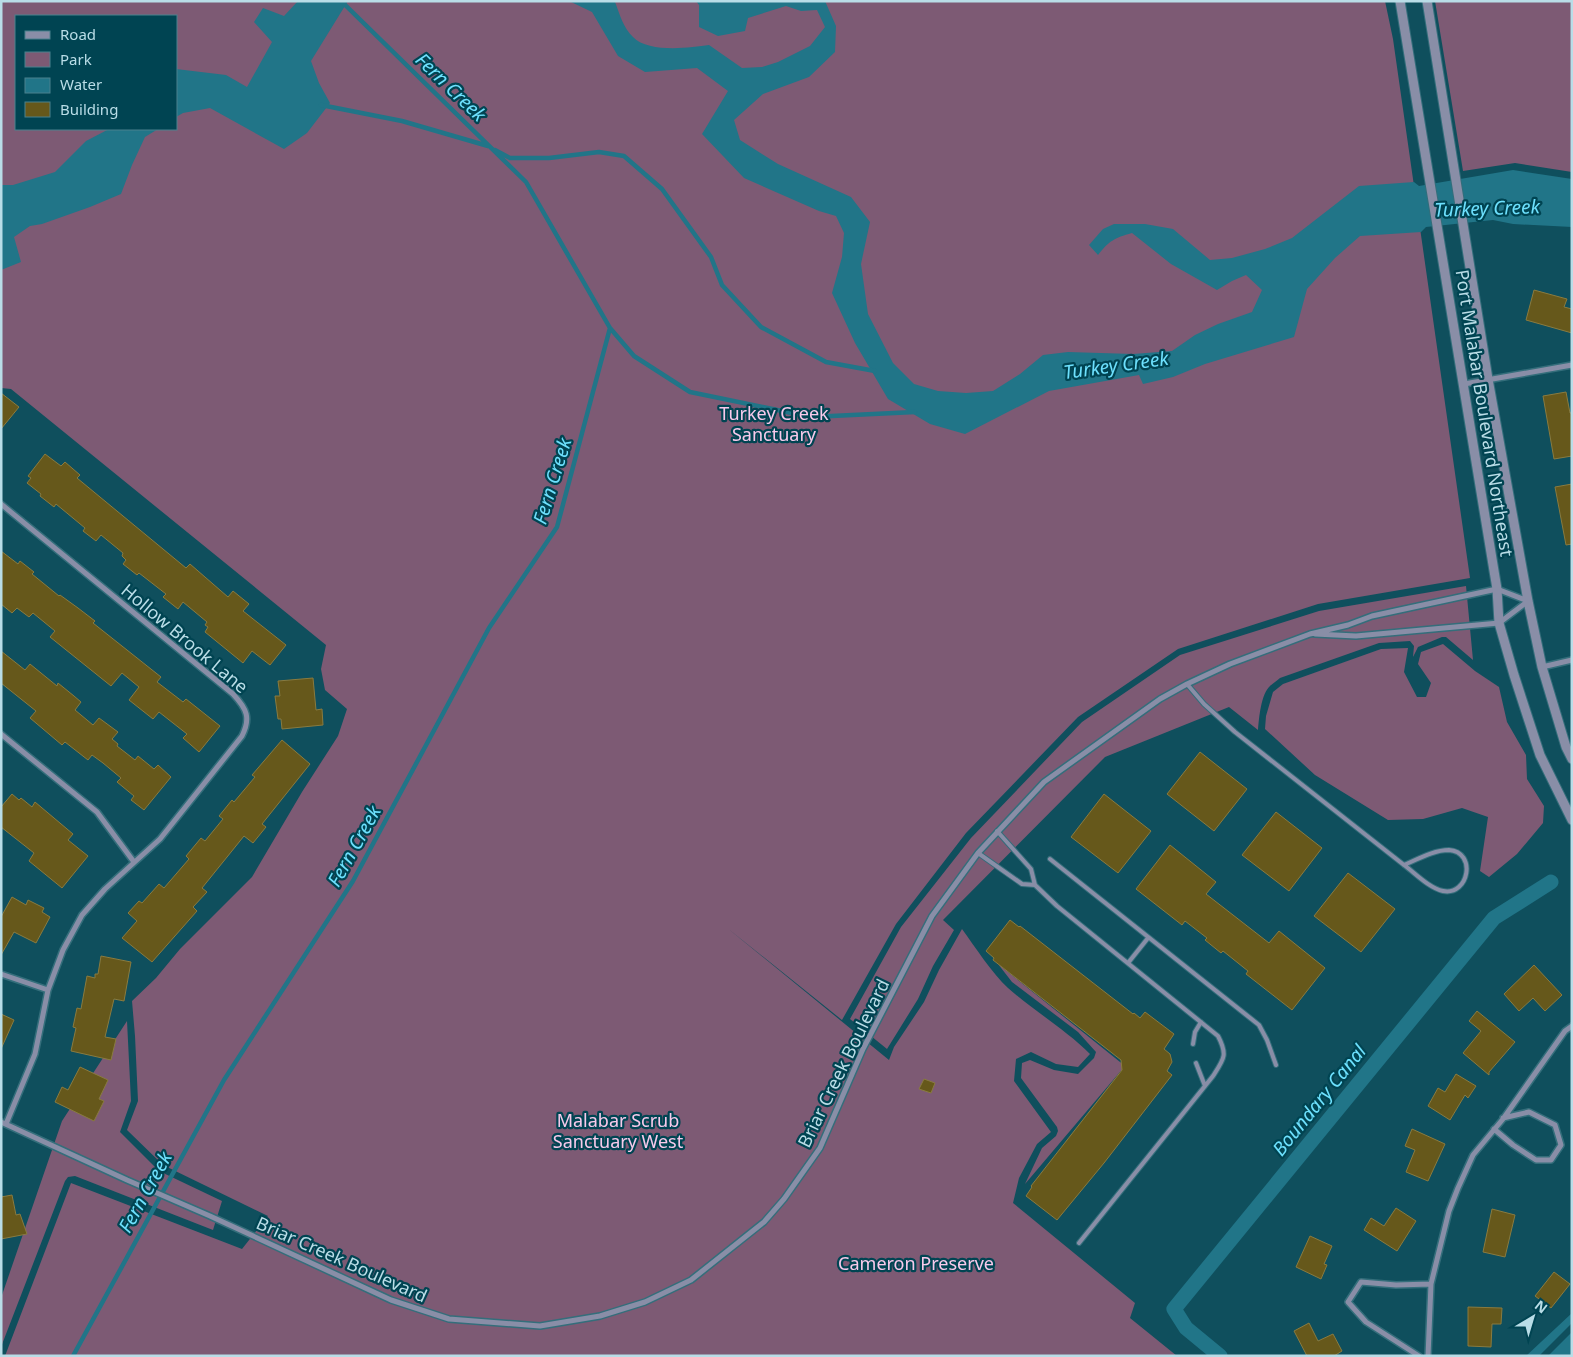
<svg xmlns="http://www.w3.org/2000/svg" width="1573" height="1357" font-family="'Noto Sans',sans-serif">
  <style>
    .green { fill: #7d5a74; fill-rule: evenodd }
    .water { fill: #217588 }
    .lines { fill: none; stroke-linecap: round; stroke-linejoin: round }
    .stream { stroke: #217588; stroke-width: 4.5 }
    .canal { stroke: #217588; stroke-width: 15 }
    .building { fill: #66581b; stroke: #897b40 }
    .service-casing { stroke: #346e7b; stroke-width: 6 }
    .minor-casing { stroke: #346e7b; stroke-width: 8 }
    .tertiary-casing { stroke: #346e7b; stroke-width: 11 }
    .service { stroke: #898ea7; stroke-width: 4 }
    .minor { stroke: #898ea7; stroke-width: 5 }
    .tertiary { stroke: #898ea7; stroke-width: 9 }
    .labels { text-anchor: middle; dominant-baseline: central; stroke-width: 4.5; stroke-linejoin: round; paint-order: stroke }
    .park-label { font-size: 18px; fill: #f8caeb; stroke: #004452 }
    .street-label { font-size: 18px; fill: #b9dde7; stroke: #004452 }
    .water-label { font-size: 19px; font-style: italic; fill: #6de1fe; stroke: #004452 }
  </style>
  <rect width="100%" height="100%" fill="#0f4f5d"/>
  <path class="green" d="M1 1H1385L1393 39 1470 578 1318 604 1178 649 1078 717 966 833 896 924 842 1020 726 927 889 1060 894 1047 924 1002 939 970 962 929C975 947 992 973 1008 988 1034 1011 1065 1029 1090 1054L1078 1067 1056 1064 1031 1052 1016 1059 1014 1081 1051 1132 1037 1144 1019 1178 1013 1203 1135 1303 1130 1318 1177 1356H5L71 1183 242 1249 268 1216 163 1165 127 1130 138 1101 135 1036 132 1001 156 978 180 949 252 877 302 792 338 736 347 709 325 690 321 669 326 645 11 389 1 388ZM16 16H176V129H16Z
    M1435 1H1572V172L1515 163 1463 171Z
    M1466 586 1473 660 1446 637H1442L1418 647 1413 657 1414 646 1410 641 1379 643 1280 678C1277 681 1273 683 1270 686 1261 694 1259 718 1258 730L1229 707 1105 757 943 920 954 930 933 966 918 999 887 1049 850 1019 901 927 971 838 1082 722 1180 655 1319 611Z
    M1443 644 1475 671 1499 687 1507 722 1526 755 1527 779 1544 806 1543 823 1517 854 1489 877 1480 871 1488 817 1462 808 1423 819 1388 820 1315 775 1265 729 1266 716 1273 692 1283 684 1381 649 1408 648 1404 672 1417 697H1426L1431 683 1418 664 1421 652Z
    M998 964 1125 1066 1025 1184 1042 1148 1056 1136 1058 1131 1057 1127 1021 1078 1022 1063 1030 1060 1054 1070 1078 1074 1094 1058 1096 1052 1078 1032 1012 982Z
    M127 1021 131 1101 120 1132 159 1171 222 1201 213 1230 75 1176 68 1177 65 1181 1 1347V1298L62 1121Z"/>
  <path class="water" d="M298 1H348L311 61 319 83 330 103 307 133 284 149 210 108 183 113 176 117V69L226 75 247 87 272 42 254 22 263 8 284 16Z
    M569 1H616L615 2C620 15 623 27 633 37 648 53 689 48 709 45L742 68 762 67 778 62 810 46 825 27 817 10 801 11 786 6 748 18 745 31 718 36 699 27V5L696 1H825L836 26 835 52 809 77 763 94 734 120 740 140 778 164 851 197 870 222 861 264 868 314 893 363 914 384 938 391 966 393 993 391 1020 374 1043 355 1068 352 1133 354 1172 351 1195 335 1218 324 1252 312 1262 290 1246 275 1232 281 1217 290 1171 264 1132 233C1114 238 1109 241 1098 255L1089 245 1103 229 1114 224H1145L1173 229 1210 260 1232 258 1265 249 1292 238 1359 186 1414 182 1419 186 1513 170 1572 179V227L1513 224 1493 220 1426 227 1421 232 1360 236 1335 258 1307 289 1294 337 1205 364 1173 377 1143 384 1139 375 1049 391 965 434 930 424 888 399 855 343 832 293 842 257 844 233 836 216 819 211 744 178 702 134 728 91 697 68 645 72 618 56 592 12Z
    M109 129H158L145 137 132 165 121 194 90 207 42 224 30 226 14 237 21 262 1 270V185H13L55 172 86 141Z
    M1572 1313V1323L1539 1356H1526Z
    M1572 1332V1356H1548Z"/>
  <g class="lines">
    <path class="stream" d="M321 105 402 121 488 146
      M495 150 510 158H549L599 152 624 156 662 189 711 257 722 285 761 327 826 362 875 371
      M610 328 634 356 690 392 811 417 915 412
      M73 1356 224 1080 353 881 489 628 557 527 610 328 526 182 341 1"/>
    <path class="canal" d="M1220 1356 1186 1328 1174 1309 1494 918 1551 882"/>
  </g>
  <path class="building" d="M1534 290 1567 299 1564 307 1572 309V333L1526 320Z
    M1566 392 1570 413H1572V456L1554 459 1543 396Z
    M1 393 19 407 1 429Z
    M45 454 61 466 65 462 80 475 77 478 186 568 190 564 228 597 233 591 249 604 243 611 286 645 270 665 252 651 243 663 205 632 208 627 205 625 207 622 183 602 178 609 163 597 166 594 139 573 137 575 123 564 126 560 122 556 123 553 101 535 96 541 83 531 85 528 56 504 54 507 40 496 41 494 27 483 31 478 28 476Z
    M1572 484V544L1566 545 1555 487Z
    M1 551 18 564 20 561 34 572 32 574 59 596 60 595 78 608 95 621 93 623 161 677 157 682 183 702 186 699 220 726 199 752 183 738 187 734 159 712 153 719 129 700 139 687 122 673 111 686 50 637 55 631 33 613 29 617 17 608 12 613 1 604Z
    M1 651 25 670 30 664 57 686 58 683 74 696 81 702 75 710 93 725 99 718 118 732 112 739 118 744 117 746 135 760 138 756 154 769 158 765 171 777 144 810 131 800 134 796 117 782 121 778 103 763 92 755 88 760 65 742 62 745 30 718 36 711 1 683Z
    M313 678 316 710 322 709 323 725 282 729 281 719H278L275 696H280L278 681Z
    M282 740 310 764 262 824 266 827 253 843 244 836 202 888 207 892 193 907 197 911 152 962 122 938 137 921 128 913 139 901 142 903 159 884 164 888 189 859 186 856 201 838 205 841 223 819 219 816 232 800 234 802 255 777 252 775Z
    M1200 752 1247 789 1214 831 1167 794Z
    M12 794 19 800 21 798 32 807 35 802 73 834 68 840 88 856 62 888 29 861 34 853 1 827V807Z
    M1104 794 1151 831 1118 873 1071 837Z
    M1276 812 1322 848 1289 891 1242 855Z
    M1170 845 1216 882 1206 894 1269 943 1279 931 1325 968 1292 1010 1246 974 1248 971 1223 951 1221 953 1205 940 1207 938 1185 921 1182 925 1136 889Z
    M1348 873 1395 909 1361 952 1314 916Z
    M12 897 26 905 28 900 44 908 42 912 50 917 36 943 14 932 1 955V917Z
    M1010 920 1019 927 1020 926 1133 1014 1134 1013 1140 1018 1145 1012 1174 1034 1164 1049 1170 1054 1172 1062 1167 1071 1172 1075 1104 1163 1057 1220 1026 1196 1032 1187 1031 1186 1122 1070 1121 1060 993 960 994 958 986 951Z
    M101 956 131 962 124 1001 114 999 105 1037 116 1039 111 1060 71 1051 76 1028 73 1027 77 1008 81 1009 87 976 95 978V974H98Z
    M1534 965 1562 995 1545 1011 1533 998 1519 1011 1504 994Z
    M1477 1011 1515 1042 1489 1072V1075L1463 1053 1481 1031 1469 1021Z
    M1 1014 14 1020 1 1049Z
    M80 1067 108 1080 99 1099 104 1101 94 1121 55 1102 62 1087 68 1090Z
    M1456 1074 1476 1086 1468 1098 1465 1095 1450 1120 1428 1106 1438 1088 1445 1092Z
    M924 1079 935 1083 931 1093 919 1089Z
    M1412 1129 1445 1144 1428 1181 1406 1172 1415 1150 1405 1146Z
    M12 1195 16 1215 20 1214 27 1234 1 1239V1197Z
    M1396 1208 1416 1221 1397 1251 1364 1230 1371 1218 1384 1226Z
    M1492 1209 1515 1215 1505 1257 1483 1252Z
    M1310 1236 1332 1246 1324 1264 1327 1265 1321 1279 1296 1267Z
    M1554 1272 1570 1284 1551 1308 1535 1296Z
    M1468 1307 1502 1308 1501 1324H1492L1491 1347 1468 1346Z
    M1309 1323 1318 1341 1333 1334 1342 1351 1334 1356H1307L1294 1331Z"/>
  <g class="lines">
    <g class="service-casing">
      <path id="service" d="M1187 684 1204 704 1235 732 1404 865C1415 873 1429 888 1443 891 1469 896 1477 852 1449 850 1434 850 1418 859 1404 865
        M978 853 1022 884 1035 885 1031 869 997 831
        M1050 859 1259 1025 1267 1040 1276 1065
        M1035 885 1057 906 1218 1036C1228 1055 1224 1059 1213 1076L1079 1243
        M1128 963 1148 938
        M1193 1044 1195 1032 1201 1022
        M1196 1063 1205 1086"/>
    </g>
    <g class="minor-casing">
      <path id="minor" d="M1464 384 1572 365
        M1 504 233 694C247 709 251 718 242 736L160 839 105 889 82 915 63 950 48 990 35 1054 6 1124
        M1315 634 1356 636 1499 623 1528 601
        M1542 667 1572 660
        M1 734 97 812 134 862
        M1 974 48 990
        M1 1122 127 1180 210 1216 391 1300 449 1319 540 1326 600 1316 645 1302 691 1280 764 1222 784 1199 820 1148 863 1049 932 916 978 853 1044 782 1160 699 1187 684 1230 664 1310 634 1348 625 1372 616 1497 589 1528 601
        M1494 1129 1513 1145 1536 1160H1551L1561 1145 1555 1125 1529 1112 1503 1118
        M1419 1356 1366 1322 1348 1302 1361 1282 1396 1285 1431 1284
        M1428 1356 1431 1284 1449 1211 1458 1188 1473 1155 1503 1119 1565 1031 1572 1026"/>
    </g>
    <g class="tertiary-casing">
      <path id="tertiary" d="M1400 1 1497 589 1499 623 1514 675 1540 755 1572 820
        M1427 1 1488 379 1528 601 1542 667 1566 747 1572 759"/>
    </g>
    <use href="#service" class="service"/>
    <use href="#minor" class="minor"/>
    <use href="#tertiary" class="tertiary"/>
  </g>
  <g class="labels">
    <g class="park-label">
      <text x="774" y="413">Turkey Creek<tspan x="774" dy="21">Sanctuary</tspan></text>
      <text x="618" y="1120">Malabar Scrub<tspan x="618" dy="21">Sanctuary West</tspan></text>
      <text x="916" y="1263">Cameron Preserve</text>
    </g>
    <g class="street-label">
      <text transform="translate(1485 413) rotate(81)">Port Malabar Boulevard Northeast</text>
      <text transform="translate(185 638) rotate(40)">Hollow Brook Lane</text>
      <text transform="translate(843 1063) rotate(-64)">Briar Creek Boulevard</text>
      <text transform="translate(342 1259) rotate(24)">Briar Creek Boulevard</text>
    </g>
    <g class="water-label">
      <text transform="translate(451 87) rotate(44)">Fern Creek</text>
      <text transform="translate(1487 208) rotate(-2)">Turkey Creek</text>
      <text transform="translate(1116 365) rotate(-8)">Turkey Creek</text>
      <text transform="translate(552 481) rotate(-73)">Fern Creek</text>
      <text transform="translate(354 846) rotate(-61)">Fern Creek</text>
      <text transform="translate(1319 1100) rotate(-51)">Boundary Canal</text>
      <text transform="translate(145 1192) rotate(-61)">Fern Creek</text>
    </g>
  </g>
  <rect width="1573" height="1357" fill="none" stroke="#b9dde7" stroke-width="5"/>
  <rect x="15" y="15" width="162" height="115" fill="#004452" stroke="#4a818e"/>
  <rect x="25" y="31" width="25" height="8" fill="#898ea7" stroke="#4a818e"/>
  <text x="60" y="40" font-size="15" fill="#b9dde7">Road</text>
  <rect x="25" y="52" width="25" height="15" fill="#7d5a74" stroke="#4a818e"/>
  <text x="60" y="65" font-size="15" fill="#b9dde7">Park</text>
  <rect x="25" y="78" width="25" height="15" fill="#217588" stroke="#4a818e"/>
  <text x="60" y="90" font-size="15" fill="#b9dde7">Water</text>
  <rect x="25" y="102" width="25" height="15" fill="#66581b" stroke="#4a818e"/>
  <text x="60" y="115" font-size="15" fill="#b9dde7">Building</text>
  <g transform="translate(1533 1317) rotate(38)" stroke="#004452" stroke-width="4" paint-order="stroke">
  <path d="M0-4L9 19L0 12L-9 19Z" fill="#b9dde7"/>
  <text y="-8" font-size="14" font-weight="bold" text-anchor="middle" fill="#b9dde7">N</text>
  </g>
</svg>
